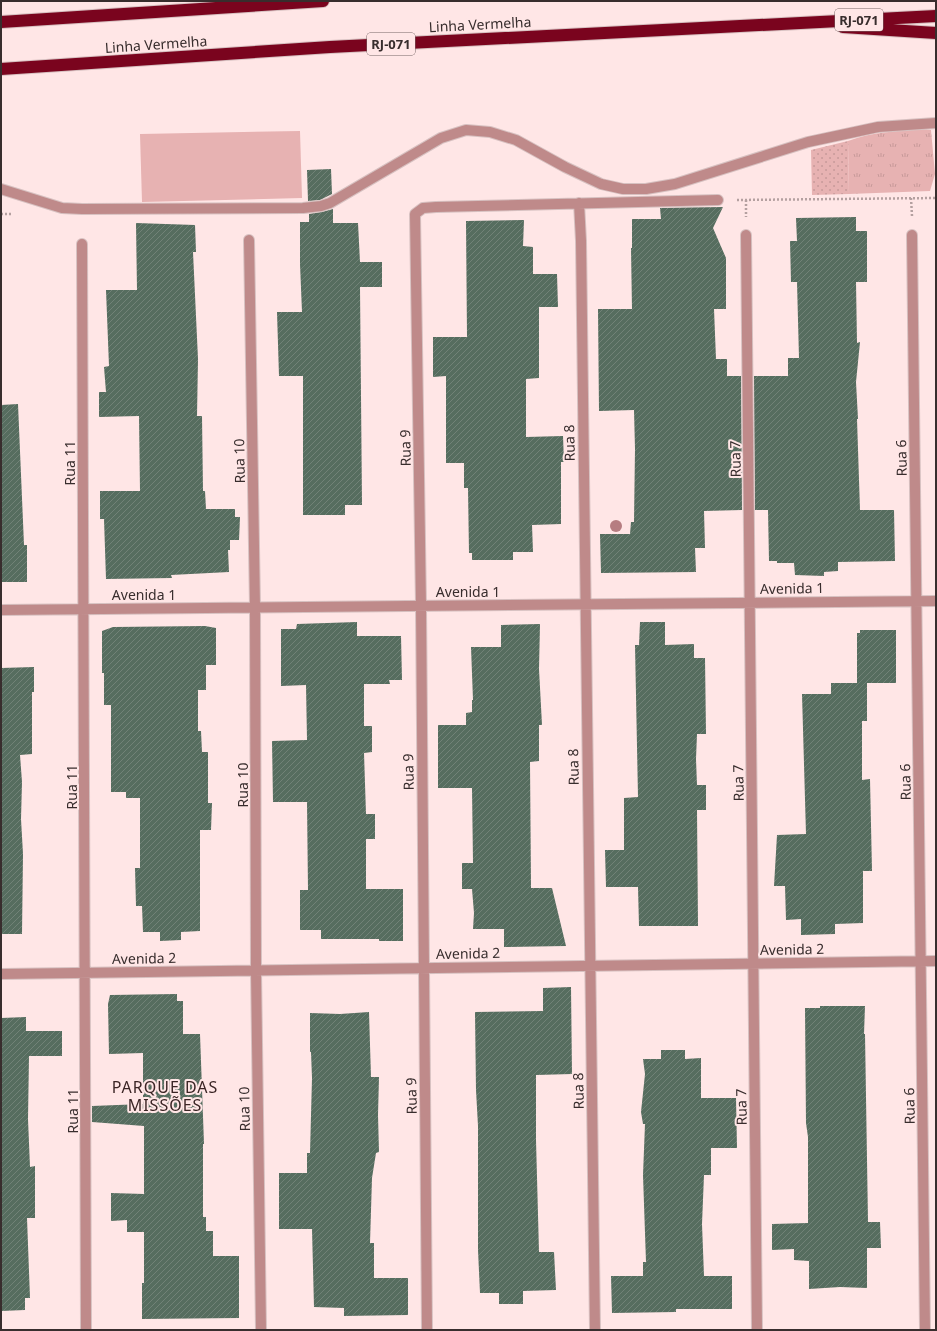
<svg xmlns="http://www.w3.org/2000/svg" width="937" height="1331" font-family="'Noto Sans',sans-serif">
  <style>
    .grass { fill: url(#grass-dots) }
    .park { fill: url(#park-tufts) }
    .pitch { fill: #e7b2b2 }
    .building { fill: url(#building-hatch) }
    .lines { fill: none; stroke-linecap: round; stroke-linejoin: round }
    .street-casing { stroke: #d7c1c1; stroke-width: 12 }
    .highway-casing { stroke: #d7c1c1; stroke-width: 14 }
    .path { stroke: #b4a0a0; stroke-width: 2.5; stroke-dasharray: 2 2; stroke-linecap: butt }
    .street { stroke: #bf8a8a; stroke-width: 10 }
    .highway { stroke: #7a041e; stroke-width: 12 }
    .tree { fill: #b67d81 }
    .labels { text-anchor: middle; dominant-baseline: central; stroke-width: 4; stroke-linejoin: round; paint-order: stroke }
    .shield { fill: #ffe6e6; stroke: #746464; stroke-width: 1 }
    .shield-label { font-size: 13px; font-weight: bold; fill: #382d2d }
    .street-label { font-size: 14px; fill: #382d2d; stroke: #ffe6e6 }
    .quarter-label { font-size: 16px; letter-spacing: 1px; fill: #3b2525; stroke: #ffe6e6 }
  </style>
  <defs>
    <pattern id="grass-dots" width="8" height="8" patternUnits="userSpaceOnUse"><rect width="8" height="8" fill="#e7b2b2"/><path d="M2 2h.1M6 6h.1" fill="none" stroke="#c79999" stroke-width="1.8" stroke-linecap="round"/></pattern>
    <pattern id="park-tufts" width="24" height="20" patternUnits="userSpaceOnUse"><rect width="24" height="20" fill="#e7b2b2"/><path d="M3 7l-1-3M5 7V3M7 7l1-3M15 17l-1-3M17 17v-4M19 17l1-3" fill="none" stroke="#c79999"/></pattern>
    <pattern id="building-hatch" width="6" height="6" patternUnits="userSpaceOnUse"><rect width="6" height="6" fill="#566d5f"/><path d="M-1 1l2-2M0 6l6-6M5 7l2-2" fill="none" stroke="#718277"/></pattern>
  </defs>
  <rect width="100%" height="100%" fill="#ffe6e6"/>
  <path class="grass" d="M848 141 849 194 812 195 811 150Z"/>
  <path class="park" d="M922 129 931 130 935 174 930 191 849 194 848 141C872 132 897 131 922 129Z"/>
  <path class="pitch" d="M300 131 302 198 142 202 140 134Z"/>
  <path class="building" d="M331 169 332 194 320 200 308 201 307 170Z
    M723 207 713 228 726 258V309H714L716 359H727V376H741L742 510 704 511 705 548H695L696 572 601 573 600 534H630L631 522H634L635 449 634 410 599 411 598 309H632L631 248H632V219H661L660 208Z
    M333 209V223H358L360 262H382V287H360L362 505H345V515H303V376H279L277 312H302L300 264V222H309V214L322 212Z
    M856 217V231H867V282H856L857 343 860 342 856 382 858 419H857L860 510H894L895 561 838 562V571L824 572V576L795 575 794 563H777V561H769L768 510H755L754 376H788V358H799L797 282H791L790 241H797L796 218Z
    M524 220 523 246 533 247V274H557L558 307H539V378L526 379V437L563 436 564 462H561V524L532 525 533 552H513V560H472V553H469L468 488H464V463H446V376L433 377V337H467L466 221Z
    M136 223 195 225 196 252H193L198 359 197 416H202L203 491H205L206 509H235V517H240L239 540H230V550H228L229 572 171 575 172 578 106 579 104 519H100V491H140L139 416 99 417V392H106L104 367 109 366 106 290H137Z
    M18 404 24 545H27V582H1V405Z
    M357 622V636H401L402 680H389L390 684H364V726H372V752L364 753 366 814H375V839H366V889H403V941H379V939H321V930H300V890H308L307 802H273L272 741 307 740 306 685 281 686V629H296L297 624Z
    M640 622H665V645L694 644V658H705L706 734H697L696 759 697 785H706V810H697L698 926H639L638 887H606L605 850H624V798L638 797 635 645H639Z
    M540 624 539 669 542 725H539V761L530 762 531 888H552L566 946 504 947V929H473L474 913 472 889H462V863H473L472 788H438V725H466V713L472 712V700H473L471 647H501V625Z
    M205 626 216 628V665H206V690H198V731H201L202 752H208V803H212L211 830H200V931L181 932V940L160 941V932H143L142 906H136L135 868H140V798H126V792H111V705H104V673H102V631L113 627Z
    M860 630H896V683H867V721H862V780L870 779 872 871H863V923L835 924V934L801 935V919L786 920 785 886H774L777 835 806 834 802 694H831V683H857V633H860Z
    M34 667V692H32V754L20 755 22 782 21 819 23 854 22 934H1V668Z
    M571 987 572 1074 536 1075V1140L539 1252H554L556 1290 523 1291V1304H499V1293H480L478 1250V1126L476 1090 475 1012 543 1011V988Z
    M177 994V1001H183V1034H200L204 1144H203V1217H206V1231H213V1256H239V1318L142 1319V1283H144V1232H127V1220L111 1221V1193L144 1194V1126L92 1122V1106L143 1104V1053L109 1054 108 1004 110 995Z
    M820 1006H865L864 1034H865L868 1222H880L881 1248H867V1288L840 1287 809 1289V1261L794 1260V1249L772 1250V1224L808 1223V1137L806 1123 805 1008H820Z
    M369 1012 371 1077H379L378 1115 379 1152 376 1153 372 1178 370 1243H374V1278H408V1315L344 1316V1308L314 1307 312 1229H279V1173H307V1153H310L312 1078 311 1052H310V1013L340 1014Z
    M26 1017V1031H62V1056H29L28 1119 30 1167 35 1166V1218H27L30 1298H25V1310L1 1311V1018Z
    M661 1050H685V1059L701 1058V1098H736L737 1148H711V1175H704L702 1224 704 1276H732V1309H676V1312L612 1313 611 1276H643V1262H646L643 1175 645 1124H643L641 1112 645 1074 643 1059H661Z"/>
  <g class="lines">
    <g class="street-casing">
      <path id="street" d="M1 189 62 208 82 209 303 208 321 206 330 203 441 138 466 130 490 132 516 140 565 167 601 184 623 189H646L675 184 808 142 878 127 936 123
        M579 203 581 241 595 1330
        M746 235 757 1330
        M912 235 925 1330
        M249 240 255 607 256 970 261 1330
        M82 244 86 1330
        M1 610 936 601
        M1 974 936 961
        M427 1330 421 606 415 214 423 208 436 207 718 200"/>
    </g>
    <g class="highway-casing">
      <path id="highway" d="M1 22 323 1
        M843 27 936 33
        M1 69 330 47 936 16"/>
    </g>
    <path class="path" d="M911 198 912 216
      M737 200 936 198
      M746 200V217
      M1 214H12"/>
    <use href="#street" class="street"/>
    <use href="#highway" class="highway"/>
  </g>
  <circle class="tree" cx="616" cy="526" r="6"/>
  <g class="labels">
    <g class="shield">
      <rect x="835" y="9" width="48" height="22" rx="3"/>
      <rect x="367" y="33" width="48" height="22" rx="3"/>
    </g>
    <g class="shield-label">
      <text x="859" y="20">RJ-071</text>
      <text x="391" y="44">RJ-071</text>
    </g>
    <g class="street-label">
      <text transform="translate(480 24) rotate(-3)">Linha Vermelha</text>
      <text transform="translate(156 44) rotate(-4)">Linha Vermelha</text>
      <text transform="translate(569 443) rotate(-91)">Rua 8</text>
      <text transform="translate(405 448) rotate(-91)">Rua 9</text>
      <text transform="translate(901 458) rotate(-91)">Rua 6</text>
      <text transform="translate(735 459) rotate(-91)">Rua 7</text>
      <text transform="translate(239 461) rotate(-91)">Rua 10</text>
      <text transform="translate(69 463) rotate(-90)">Rua 11</text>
      <text transform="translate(792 588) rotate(-1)">Avenida 1</text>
      <text x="468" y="591">Avenida 1</text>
      <text x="144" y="594">Avenida 1</text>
      <text transform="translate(573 767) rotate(-91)">Rua 8</text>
      <text transform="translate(408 772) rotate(-91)">Rua 9</text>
      <text transform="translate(905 782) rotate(-91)">Rua 6</text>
      <text transform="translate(738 783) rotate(-91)">Rua 7</text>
      <text transform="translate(242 785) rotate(-90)">Rua 10</text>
      <text transform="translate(71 787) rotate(-90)">Rua 11</text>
      <text transform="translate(792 949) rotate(-1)">Avenida 2</text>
      <text transform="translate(468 953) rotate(-1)">Avenida 2</text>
      <text transform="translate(144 958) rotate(-1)">Avenida 2</text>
      <text transform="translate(578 1091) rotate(-91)">Rua 8</text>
      <text transform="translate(411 1096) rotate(-91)">Rua 9</text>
      <text transform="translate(909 1106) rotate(-91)">Rua 6</text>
      <text transform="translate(741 1107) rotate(-91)">Rua 7</text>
      <text transform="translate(244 1109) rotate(-91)">Rua 10</text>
      <text transform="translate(72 1111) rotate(-90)">Rua 11</text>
    </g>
    <g class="quarter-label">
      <text x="165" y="1087">PARQUE DAS<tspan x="165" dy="18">MISSÕES</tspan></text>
    </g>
  </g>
  <rect width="937" height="1331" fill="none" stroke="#382d2d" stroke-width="4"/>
</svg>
